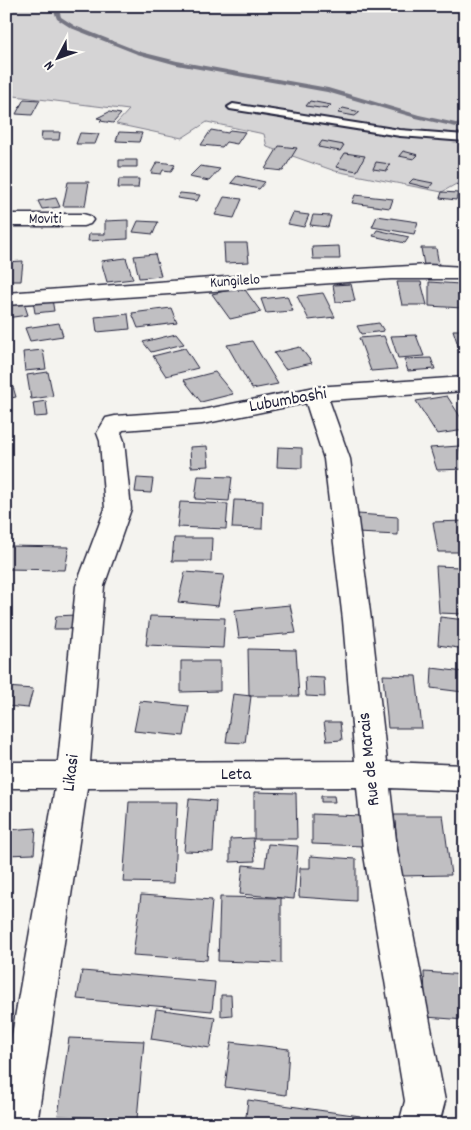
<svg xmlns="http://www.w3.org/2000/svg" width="471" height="1130" font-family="Dekko,sans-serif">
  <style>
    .green { fill: #d5d4d5; stroke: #7c7b88 }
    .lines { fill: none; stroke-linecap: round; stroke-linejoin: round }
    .stream { fill: #757582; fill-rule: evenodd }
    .building { fill: #c0bfc2; stroke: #22223b }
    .service-casing { stroke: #22223b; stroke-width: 4 }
    .minor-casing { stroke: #22223b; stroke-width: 3 }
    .service { fill: #fdfcf7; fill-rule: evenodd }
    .minor { fill: #fdfcf7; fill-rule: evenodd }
    .labels { text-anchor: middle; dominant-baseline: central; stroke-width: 5; stroke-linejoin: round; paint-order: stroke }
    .far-street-label { font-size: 15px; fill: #22223b; stroke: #fdfcf7 }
    .street-label { font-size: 18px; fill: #22223b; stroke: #fdfcf7 }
  </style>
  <rect width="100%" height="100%" fill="#f4f3ef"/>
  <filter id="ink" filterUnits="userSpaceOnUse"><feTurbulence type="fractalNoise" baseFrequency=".02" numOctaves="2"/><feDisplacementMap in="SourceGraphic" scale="10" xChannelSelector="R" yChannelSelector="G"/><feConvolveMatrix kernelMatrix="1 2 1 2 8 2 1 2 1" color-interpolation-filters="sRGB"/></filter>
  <g filter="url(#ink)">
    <path class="green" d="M6 6H465V179L442 192 335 171 267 147 264 134 207 122 182 138 116 124 129 110 6 95Z"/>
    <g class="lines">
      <path class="stream" d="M52 6H58L61 17 75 26 141 52 177 61 328 88 419 115 465 125V129L416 118 327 92 177 65 137 54 71 28 57 19Z"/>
    </g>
    <path class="building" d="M24 99 40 100 32 115 16 114Z
      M310 101 331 105 327 109 306 106Z
      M343 108 360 112 355 116 338 113Z
      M109 112 121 114 113 123 100 121 102 119 97 118Z
      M211 130 228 133 230 130 245 132 237 144 226 142 222 147 201 145Z
      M42 132H60L59 140H41Z
      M119 132 142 133 139 142 116 141Z
      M80 133 99 134 95 144H76Z
      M322 141 344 145 340 151 318 147Z
      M279 146 297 148 283 171 265 169Z
      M403 151 418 155 414 159 399 156Z
      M345 153 365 156 357 171 336 167Z
      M119 160H137V167H119Z
      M157 162 167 163 175 165 171 171 163 170 161 174 151 173Z
      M376 162 390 164 387 171 373 169Z
      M200 166 220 169 209 181 189 177Z
      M237 176 265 182 259 189 231 183Z
      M119 179H139L138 188H118Z
      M413 179 433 183 429 188 409 183Z
      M68 182H89L85 206H63Z
      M442 192 458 193 456 200 440 198Z
      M180 193 200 195 197 201 177 198Z
      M355 195 393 199 390 208 352 203Z
      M224 197 242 199 234 218 215 215Z
      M56 198 60 207 42 209 38 201Z
      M293 213 309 215 304 227 288 224Z
      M313 215 331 216 328 227 310 225Z
      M377 216 418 222 414 234 372 227Z
      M128 220V239L88 241 89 234H105V221Z
      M138 221 158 222 153 234 133 232Z
      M377 230 409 237 405 243 373 236Z
      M224 243H247L249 262 225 263Z
      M339 246 340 259H313L312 247Z
      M421 248H436L439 265H424Z
      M155 254 161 276 139 278 134 256Z
      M126 258 133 279 107 282 101 261Z
      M23 261 21 281H6V262Z
      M397 282H421L427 305H402Z
      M429 282 460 284 462 308 429 306Z
      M351 284 355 301 336 302 333 285Z
      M243 287 261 312 230 319 212 294Z
      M323 293 335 317 309 320 297 296Z
      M287 296 293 311 266 313 261 299Z
      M52 299 54 311 35 313 33 301Z
      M24 303 28 315 6 318V306Z
      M171 308 177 323 138 328 132 313Z
      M128 314 130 329 97 332 95 317Z
      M59 323 63 336 30 341 25 328Z
      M379 323 384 331 361 334 357 326Z
      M453 330H465V359L463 360Z
      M176 334 184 344 151 352 143 342Z
      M416 335 424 356 398 358 391 336Z
      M384 336 397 369 371 371 359 338Z
      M252 341 278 384 252 389 227 345Z
      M300 347 312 363 285 369 274 353Z
      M185 348 198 368 166 376 153 356Z
      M43 350 46 369 25 371 23 352Z
      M431 358 435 369 408 371 404 359Z
      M48 372 53 396 31 399 27 375Z
      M215 372 233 394 201 402 184 380Z
      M10 377 16 397 6 399V378Z
      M447 396 465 424V430L437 434 416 401Z
      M46 401 48 416 35 417 33 403Z
      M207 446 209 466 191 467 190 447Z
      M459 446 465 469 437 470 430 448Z
      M278 447 302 448V468L277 467Z
      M198 476 232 477 229 501 195 499Z
      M137 478 153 479 151 493 135 492Z
      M234 500 263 501 262 529 232 528Z
      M180 502 228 504 226 529 177 527Z
      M358 514 398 517V535L357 533Z
      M465 521V552H438L433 522Z
      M174 538H212L211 561H172Z
      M6 546 69 547 65 570 6 569Z
      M436 566 460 567 464 614 439 613Z
      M185 572 224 575 218 606 178 602Z
      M290 605 296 633 239 638 235 610Z
      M75 615 74 629H54L56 616Z
      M150 616 225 618 223 648 146 645Z
      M440 617 465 620V649L438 645Z
      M248 649 296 650 299 696H249Z
      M181 661H220V691L181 692Z
      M432 668 464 672 463 692 431 688Z
      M383 675 416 676 422 728H388Z
      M305 677 324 678 325 697 306 696Z
      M6 687 33 689 28 708 6 706Z
      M233 694 251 696 245 743 226 742Z
      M140 701 189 706 184 736 134 731Z
      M324 722H340L342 740 327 741Z
      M254 792 296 793 297 839H254Z
      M321 796H334L335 802H321Z
      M189 799 216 801 213 852 184 851Z
      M129 802H177L174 883 123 882Z
      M312 814 362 816 363 846 312 844Z
      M394 815H443L451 875 401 876Z
      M36 828 34 854 6 855V830Z
      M253 838 255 861 230 862V839Z
      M268 844 298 846 294 899 240 894 243 865 265 867Z
      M310 856 356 859V901L299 897 300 868H310Z
      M141 895 212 900 207 960 133 955Z
      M220 897 281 898V963L218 961Z
      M82 971 215 982 212 1011 77 999Z
      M424 972 465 975V1020L426 1017Z
      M221 995H231L232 1015 221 1016Z
      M156 1009 215 1017 210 1048 151 1039Z
      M69 1038 144 1041 137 1119 58 1116Z
      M231 1042 289 1049 286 1095 225 1087Z
      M248 1100 360 1116V1124H245Z"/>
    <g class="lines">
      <g class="service-casing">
        <path id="service" d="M233 104 400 130 465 135V141L400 136 230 109 228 107Z"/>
      </g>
      <g class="minor-casing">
        <path id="minor" d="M6 214H83L90 216 93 220 90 224 83 226H6Z
          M428 265 465 267V279H391L6 305V293L239 276Z
          M465 377V391L329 400 350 459 371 620 387 762 465 765V791L390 788 397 849 445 1101 439 1124H399L405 1101 363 849 357 787 87 788 37 1124H6V1069L55 788H6V762H58L76 586 105 509 100 441 97 433 106 418 115 416 202 410 315 387ZM306 403 324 459 343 620 355 761 90 762 104 586 131 509 124 441 121 433 123 430 202 424Z"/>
      </g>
      <use href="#service" class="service"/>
      <use href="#minor" class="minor"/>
    </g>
  </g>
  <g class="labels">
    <g class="far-street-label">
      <text x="45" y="220">Moviti</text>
      <text transform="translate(235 282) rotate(-4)">Kungilelo</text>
    </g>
    <g class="street-label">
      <text transform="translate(288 401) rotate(-10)">Lubumbashi</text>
      <text transform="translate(370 759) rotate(-96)">Rue de Marais</text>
      <text transform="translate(72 773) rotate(-83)">Likasi</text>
      <text x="236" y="775">Leta</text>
    </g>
  </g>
  <rect width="471" height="1130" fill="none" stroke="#fdfcf7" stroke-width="25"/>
  <rect x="12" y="12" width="446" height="1105" fill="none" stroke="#22223b" stroke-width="2" filter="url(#ink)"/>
  <g transform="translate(58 58) rotate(229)" stroke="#fdfcf7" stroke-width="4" paint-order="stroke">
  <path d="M0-4L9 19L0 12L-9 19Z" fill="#22223b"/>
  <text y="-8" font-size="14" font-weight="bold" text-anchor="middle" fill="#22223b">N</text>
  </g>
</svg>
